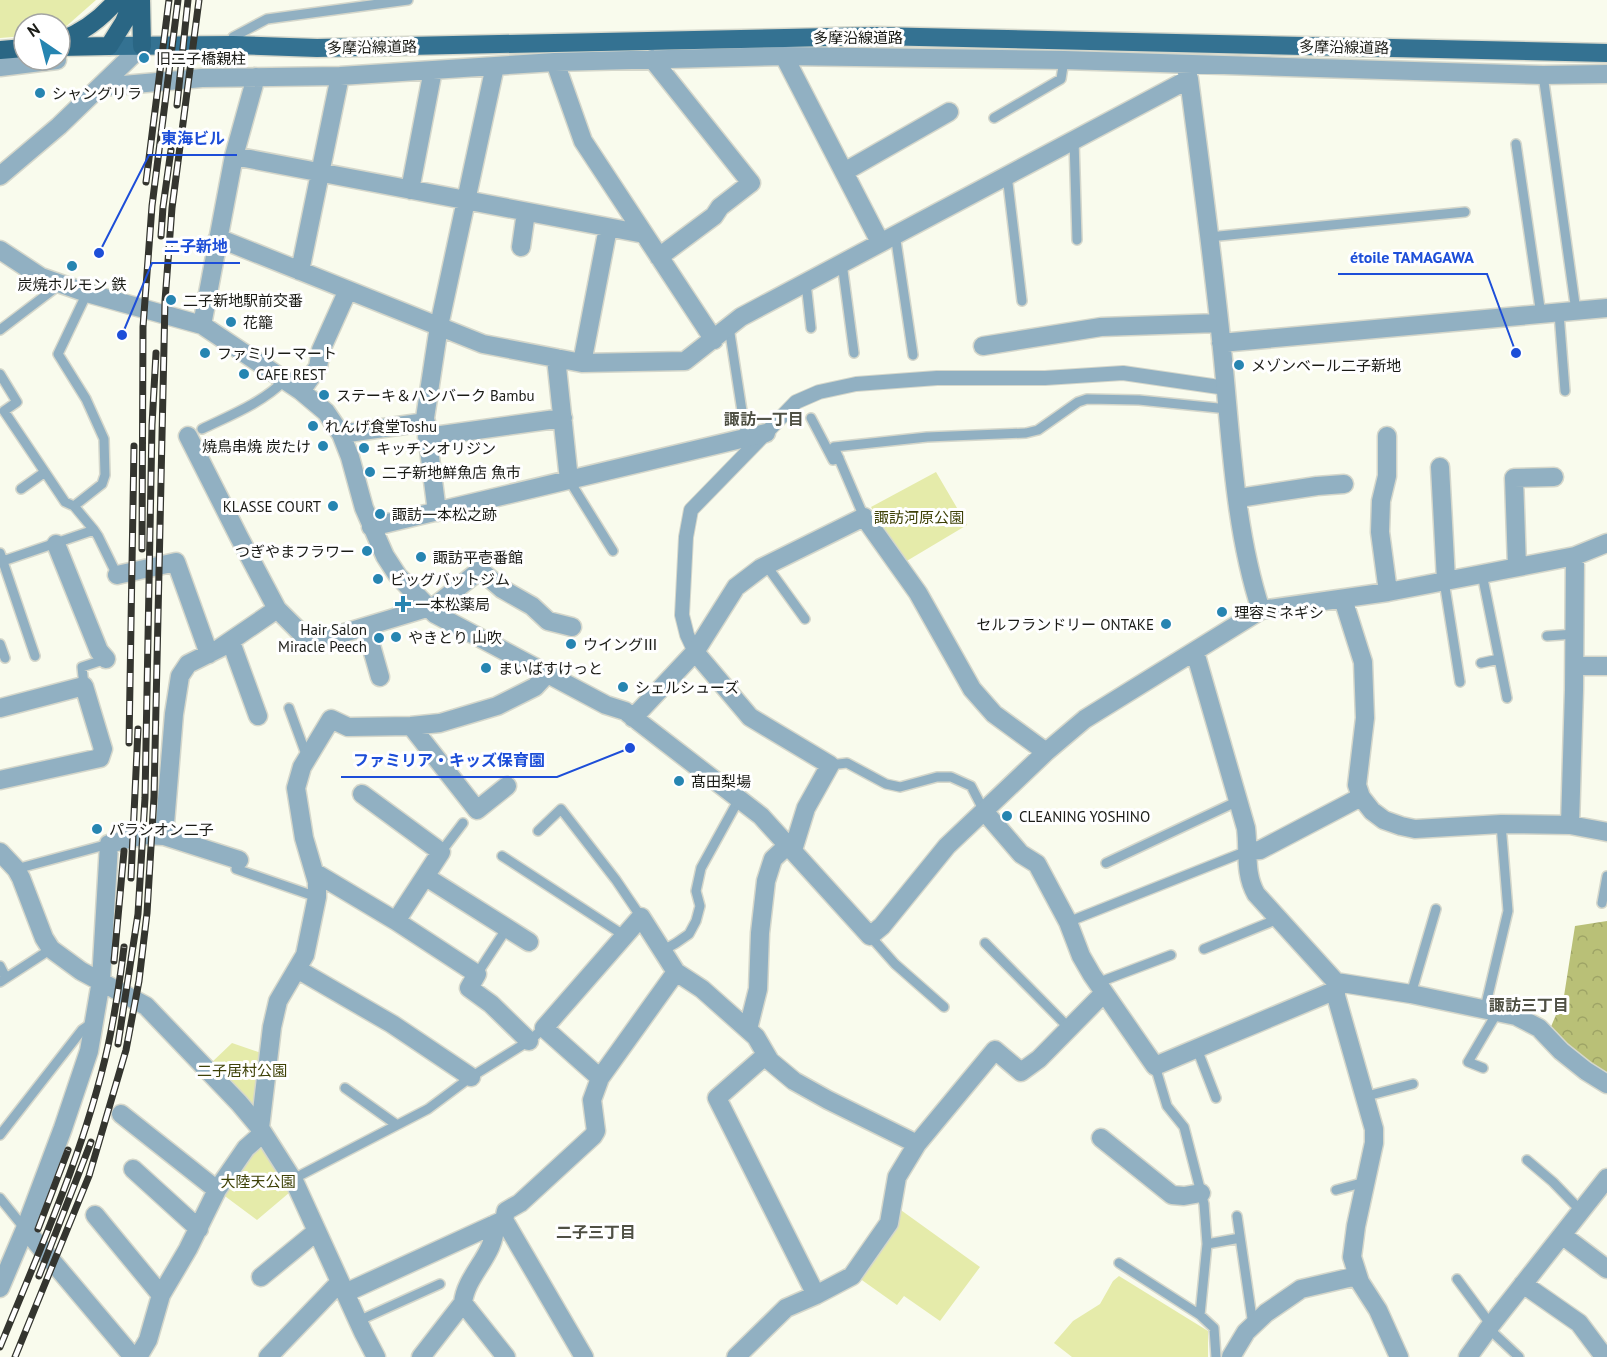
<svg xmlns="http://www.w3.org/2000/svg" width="1607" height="1357" font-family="'PT Sans','Noto Sans JP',sans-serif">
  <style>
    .green { fill: #e5ebaa }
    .forest { fill: url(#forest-crowns) }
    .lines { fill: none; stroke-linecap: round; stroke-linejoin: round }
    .service-casing { stroke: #d5d7cb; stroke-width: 12 }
    .pedestrian-casing { stroke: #d5d7cb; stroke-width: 16 }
    .minor-casing { stroke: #d5d7cb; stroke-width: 21 }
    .tertiary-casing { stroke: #d5d7cb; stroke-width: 21 }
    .primary-casing { stroke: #d5d7cb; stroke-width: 21 }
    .trunk-casing { stroke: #d5d7cb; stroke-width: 21 }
    .service { stroke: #91b0c2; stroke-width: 9 }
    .pedestrian { stroke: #91b0c2; stroke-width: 14 }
    .minor { stroke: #91b0c2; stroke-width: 18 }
    .tertiary { stroke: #91b0c2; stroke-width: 18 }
    .primary { stroke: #347292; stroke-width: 18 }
    .trunk { stroke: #2a6684; stroke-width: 18 }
    .rail-casing { stroke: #34352f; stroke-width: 7 }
    .rail { stroke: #fff; stroke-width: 4.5; stroke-dasharray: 14; stroke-linecap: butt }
    .poi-dot { fill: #2685b1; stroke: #fff; stroke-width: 2 }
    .labels { text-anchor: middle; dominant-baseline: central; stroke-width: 6; stroke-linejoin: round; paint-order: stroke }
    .street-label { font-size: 15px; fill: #1a1b16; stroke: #fff }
    .poi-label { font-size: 15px; fill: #1a1b16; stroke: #fff; text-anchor: start }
    .park-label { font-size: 15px; fill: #3e4107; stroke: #fff }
    .neighbourhood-label { font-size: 16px; font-weight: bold; fill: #4f5044; stroke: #fff }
    .leader { fill: none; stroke: #1d4ed8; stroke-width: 2 }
    .callout-dot { fill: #1d4ed8; stroke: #fff; stroke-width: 2 }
    .callout-label { font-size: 16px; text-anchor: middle; font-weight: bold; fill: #1d4ed8; stroke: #fff; stroke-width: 6; stroke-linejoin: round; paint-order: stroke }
  </style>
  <defs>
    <pattern id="forest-crowns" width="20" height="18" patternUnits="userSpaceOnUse" patternTransform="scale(1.5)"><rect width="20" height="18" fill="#b9c077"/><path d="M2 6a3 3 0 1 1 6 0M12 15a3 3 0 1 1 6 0" fill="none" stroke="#9ea466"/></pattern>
  </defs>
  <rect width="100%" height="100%" fill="#f9fbed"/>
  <path class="green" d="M0 0H96L62 30 60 31V24H24V36L0 38Z
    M936 472 967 525 905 562 871 507Z
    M232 1043 264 1054 259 1108 250 1111 210 1064Z
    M263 1135 296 1187 257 1220 218 1191Z
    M898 1208 980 1267 940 1321 904 1296 897 1305 859 1278Z
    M1119 1276 1208 1331V1357H1072L1054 1343 1073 1321 1100 1304 1113 1281Z"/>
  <path class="forest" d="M1607 921V1074L1587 1064 1550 1029 1564 996 1575 926Z"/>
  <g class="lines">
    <g class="service-casing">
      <path id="service" d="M233 45V37L267 19 408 0
        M1543 75 1576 311
        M994 118 1061 79 1064 60
        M1074 140 1077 240
        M1516 144 1541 315
        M1007 175 1022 301
        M895 234 913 355
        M1209 237 1465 212
        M842 263 854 353
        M806 283 811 328
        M1559 313 1565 391
        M729 327 746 437
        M0 330 54 289 58 282
        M0 374 17 402 4 411 65 502 74 506
        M811 418 833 460 839 458
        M202 429C231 415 262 403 285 380
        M569 480 613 551
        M21 489 45 472
        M864 517 834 447 927 437 1026 433 1038 430 1078 402 1087 399 1139 400 1228 409
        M94 530 98 536 117 575
        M0 553 35 656
        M0 562 94 530 74 506 102 484 105 475 104 439 86 399 58 354 87 293
        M766 565 805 619
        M1482 574 1507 698
        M1444 581 1460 682
        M1547 636 1575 634
        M0 644 5 658
        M1481 663 1499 659
        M84 686 82 667 106 659
        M289 708 307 757
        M830 765 847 763 886 784 900 787 937 777H951L971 786 984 811
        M538 831 561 809 616 880 641 917
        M441 852 463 823
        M502 856 625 936
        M239 860 236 869 317 897
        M1106 863 1238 801
        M16 869 109 844
        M1602 903 1607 876
        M1068 922 1247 851
        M870 936 895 964 944 1007
        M985 943 1069 1028
        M1204 949 1278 919
        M662 951 676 943 689 934 696 921 700 906 696 891 701 868 739 799
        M0 966 6 978
        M477 974 507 928
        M0 982 51 949
        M1097 983 1171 955
        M1411 994 1436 909
        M1485 1008 1508 911 1501 824
        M1197 1049 1216 1098
        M1155 1066 1167 1106 1184 1127 1204 1204 1207 1244 1200 1315
        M1483 1068 1468 1062 1498 1011
        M345 1088 397 1125
        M1367 1096 1413 1084
        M0 1135 82 1030 92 1023
        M1527 1160 1553 1182 1581 1211
        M293 1179 428 1109 471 1077 529 1041 544 1028
        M1336 1190 1365 1182
        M0 1198 25 1229
        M1237 1216 1253 1325
        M1207 1244 1240 1238
        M1119 1263 1200 1315 1214 1328 1216 1357
        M1457 1279 1491 1325
        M358 1321 440 1284
        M1488 1328 1519 1357"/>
    </g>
    <g class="pedestrian-casing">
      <path id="pedestrian" d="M695 652 687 635 682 615 686 537 691 510 796 402 819 392 856 384 937 378H1045L1123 373 1226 388"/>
    </g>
    <g class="minor-casing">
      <path id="minor" d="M784 56 880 242
        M652 59 751 183 720 207 714 216 659 257
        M555 62 583 141 714 340
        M0 67 57 60
        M1186 69 1189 79C1201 172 1214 265 1223 359 1231 440 1235 532 1261 610
        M101 87 202 78 340 76 555 62 784 56 1064 60 1543 75 1607 74
        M234 156 644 234
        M844 172 949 112
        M410 190 433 70
        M218 238 483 344 582 363 685 361 741 317 1189 79
        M521 247 526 212
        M0 250 41 277 87 293 202 325 301 391 326 412 341 434 350 457 364 508 385 556 398 576 435 614 606 705 625 711 761 816 870 936 882 926 947 846 1046 752 1085 719 1261 610 1388 592 1482 574 1575 556 1607 543
        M300 271 340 76
        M202 325 234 156 256 77
        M1221 343 1607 308
        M983 346 1101 327 1219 323
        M556 358 569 480
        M582 363 608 228
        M301 391 318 367 321 350 348 290
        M341 434 426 422
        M188 436 239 537 277 609 311 643 427 608
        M1387 436V476L1381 501 1380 532 1388 592
        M427 437 563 418
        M1440 467 1446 580
        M1239 498 1317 486 1344 484
        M437 512 425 418 439 326 495 66
        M371 527 766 433
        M56 544 99 651 106 659
        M1517 567 1514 478 1554 477
        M117 575 176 562 209 654
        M1343 599 1363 662 1365 718 1357 785 1361 797 1372 811 1384 820 1401 826 1415 829 1501 824 1570 825 1607 832
        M430 610 480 570 502 589 532 606 548 621 572 627
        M366 628 380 677
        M231 642 258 716
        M695 652 750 717 830 765 806 808 793 850
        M1195 652 1246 828C1249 851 1244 873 1256 894L1336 982 1411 994 1516 1016 1539 1028 1561 1051 1586 1071 1607 1084
        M1575 666H1607
        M0 708 84 686 103 749 100 758 0 780
        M633 718 695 652 736 587 761 568 864 517 918 593 972 689 994 714 1046 752
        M411 726 477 810 507 786
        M362 794 441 852 396 921
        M984 811 1021 854 1037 864 1068 922 1081 956 1092 975 1155 1066 1336 990
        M1570 825 1574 690 1575 556
        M164 836 174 714 180 676 188 664 220 648 277 609
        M1247 851 1260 850 1361 797
        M0 852 16 869 21 878 44 938 51 949 81 971 146 1006 239 1103 260 1128 295 1183 363 1332 376 1357
        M314 872 396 921 477 974 469 988 491 1004 529 1041
        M426 877 529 942
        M297 969 392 1024 471 1077
        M1336 982V996L1374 1129V1143L1356 1226 1352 1257 1360 1282 1378 1310 1399 1357
        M748 1029 758 989 760 933 766 881 773 859 788 845
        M766 1055 717 1098 816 1295
        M600 1078 544 1028 641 917 676 972 702 989 756 1037 770 1061 794 1081 828 1100 917 1144
        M121 1114 217 1190
        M260 1128 272 1027 278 1001 305 955 317 897V882L304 838 296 788 302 767 331 719 348 727 411 726 440 723 497 706 535 687 548 673
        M1101 1138 1172 1195 1184 1196 1201 1193
        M133 1169 199 1229
        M95 1215 161 1295
        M504 1220 506 1211 520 1203 593 1136 596 1131 592 1100 600 1078 676 972
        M25 1229 133 1357
        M1562 1235 1607 1269
        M261 1277 317 1231
        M1523 1284 1579 1323 1600 1351 1607 1355
        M0 1288 25 1229 63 1128 89 1051 101 981 109 844 144 835 164 836 239 860
        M345 1293 504 1220 584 1357
        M463 1303C466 1274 496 1255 495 1224
        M138 1357 148 1340 161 1295 188 1249 217 1190 246 1148 263 1133
        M268 1357 340 1282
        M421 1357 463 1303 506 1357
        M736 1357 786 1308 816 1295 852 1276 889 1223 897 1177 917 1144 995 1050 1021 1072 1039 1059 1104 993
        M1231 1357 1246 1332 1266 1313 1301 1289 1357 1276
        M1468 1357 1491 1325 1607 1178"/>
    </g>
    <g class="tertiary-casing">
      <path id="tertiary" d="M0 176 59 126 142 46"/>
    </g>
    <g class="primary-casing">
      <path id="primary" d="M109 46 233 45 317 48 876 36 1607 53"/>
    </g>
    <g class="trunk-casing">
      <path id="trunk" d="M141 0 142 46
        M60 41C83 32 100 20 116 1
        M109 46 124 22 133 0
        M60 47 109 46
        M0 50 24 48"/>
    </g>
    <use href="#service" class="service"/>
    <use href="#pedestrian" class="pedestrian"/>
    <use href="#minor" class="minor"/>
    <use href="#tertiary" class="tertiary"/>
    <use href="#primary" class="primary"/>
    <use href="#trunk" class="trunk"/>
    <g class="rail-casing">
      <path id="rail" d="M177 105 188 0
        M146 182 169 0
        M161 236 163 207 171 150
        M142 549 143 327 152 206 178 0
        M129 743 134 446
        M131 878 138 729
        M114 961 124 851
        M118 1044 138 914 145 798 152 425 156 353
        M38 1229 68 1150
        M39 1276 91 1142
        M0 1347C40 1249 85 1150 108 1046 115 1013 120 980 124 947
        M15 1357 89 1176 126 1050 139 981 147 913 154 797 165 301 172 208 199 0"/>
    </g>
    <use href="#rail" class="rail"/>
  </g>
  <g class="poi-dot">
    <circle cx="144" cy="58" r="6"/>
    <circle cx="40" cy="93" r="6"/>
    <circle cx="72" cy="266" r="6"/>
    <circle cx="171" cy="300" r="6"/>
    <circle cx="231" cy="322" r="6"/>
    <circle cx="205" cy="353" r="6"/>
    <circle cx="1239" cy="365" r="6"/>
    <circle cx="244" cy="374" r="6"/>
    <circle cx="324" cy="395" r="6"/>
    <circle cx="313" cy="426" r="6"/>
    <circle cx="323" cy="446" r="6"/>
    <circle cx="364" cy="448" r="6"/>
    <circle cx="370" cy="472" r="6"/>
    <circle cx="333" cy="506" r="6"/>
    <circle cx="380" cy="514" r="6"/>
    <circle cx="367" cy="551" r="6"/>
    <circle cx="421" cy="557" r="6"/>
    <circle cx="378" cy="579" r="6"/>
    <path d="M400 595h6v6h6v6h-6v6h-6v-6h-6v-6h6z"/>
    <circle cx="1222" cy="612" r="6"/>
    <circle cx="1166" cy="624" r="6"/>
    <circle cx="396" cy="637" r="6"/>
    <circle cx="379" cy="638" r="6"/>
    <circle cx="571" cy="644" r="6"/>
    <circle cx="486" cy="668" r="6"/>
    <circle cx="623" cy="687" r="6"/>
    <circle cx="679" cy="781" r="6"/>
    <circle cx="1007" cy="816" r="6"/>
    <circle cx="97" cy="829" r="6"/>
  </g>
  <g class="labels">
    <g class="street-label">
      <text x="858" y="37">多摩沿線道路</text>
      <text transform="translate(372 47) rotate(-1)">多摩沿線道路</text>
      <text transform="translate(1344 47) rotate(1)">多摩沿線道路</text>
    </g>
    <g class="poi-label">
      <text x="156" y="58">旧二子橋親柱</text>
      <text x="52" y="93">シャングリラ</text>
      <text x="72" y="284" text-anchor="middle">炭焼ホルモン 鉄</text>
      <text x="183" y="300">二子新地駅前交番</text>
      <text x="243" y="322">花籠</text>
      <text x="217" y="353">ファミリーマート</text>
      <text x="1251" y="365">メゾンベール二子新地</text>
      <text x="256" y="374">CAFE REST</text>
      <text x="336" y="395">ステーキ＆ハンバーク Bambu</text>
      <text x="325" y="426">れんげ食堂Toshu</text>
      <text x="311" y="446" text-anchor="end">焼鳥串焼 炭たけ</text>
      <text x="376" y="448">キッチンオリジン</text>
      <text x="382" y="472">二子新地鮮魚店 魚市</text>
      <text x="321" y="506" text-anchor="end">KLASSE COURT</text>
      <text x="392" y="514">諏訪一本松之跡</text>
      <text x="355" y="551" text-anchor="end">つぎやまフラワー</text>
      <text x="433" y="557">諏訪平壱番館</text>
      <text x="390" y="579">ビッグバットジム</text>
      <text x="415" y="604">一本松薬局</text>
      <text x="1234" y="612">理容ミネギシ</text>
      <text x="1154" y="624" text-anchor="end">セルフランドリー ONTAKE</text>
      <text x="367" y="629" text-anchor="end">Hair Salon<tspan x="367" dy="17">Miracle Peech</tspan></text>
      <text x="408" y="637">やきとり 山吹</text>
      <text x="583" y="644">ウイングⅢ</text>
      <text x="498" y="668">まいばすけっと</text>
      <text x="635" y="687">シェルシューズ</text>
      <text x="691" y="781">髙田梨場</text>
      <text x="1019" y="816">CLEANING YOSHINO</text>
      <text x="109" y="829">パラシオン二子</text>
    </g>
    <g class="park-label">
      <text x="919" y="517">諏訪河原公園</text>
      <text x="242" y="1070">二子居村公園</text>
      <text x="258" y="1181">大陸天公園</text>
    </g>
    <g class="neighbourhood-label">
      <text x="764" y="419">諏訪一丁目</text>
      <text x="1529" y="1005">諏訪三丁目</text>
      <text x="596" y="1232">二子三丁目</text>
    </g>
  </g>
  <path class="leader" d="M99 253L149 155H237M122 335L152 263H240M1516 353L1487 274H1338M630 748L557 777H341"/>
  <g class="callout-dot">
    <circle cx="99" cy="253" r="6"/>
    <circle cx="122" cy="335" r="6"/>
    <circle cx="1516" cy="353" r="6"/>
    <circle cx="630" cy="748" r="6"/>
  </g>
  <g class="callout-label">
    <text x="193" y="144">東海ビル</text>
    <text x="196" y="252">二子新地</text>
    <text x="1412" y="263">étoile TAMAGAWA</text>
    <text x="449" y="766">ファミリア・キッズ保育園</text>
  </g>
  <g transform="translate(42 42) rotate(325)"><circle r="28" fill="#ffffff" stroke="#a3a4a2" stroke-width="1.5"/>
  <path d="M0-4.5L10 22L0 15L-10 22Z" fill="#2685b1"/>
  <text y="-9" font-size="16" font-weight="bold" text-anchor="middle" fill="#1a1b16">N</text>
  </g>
</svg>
